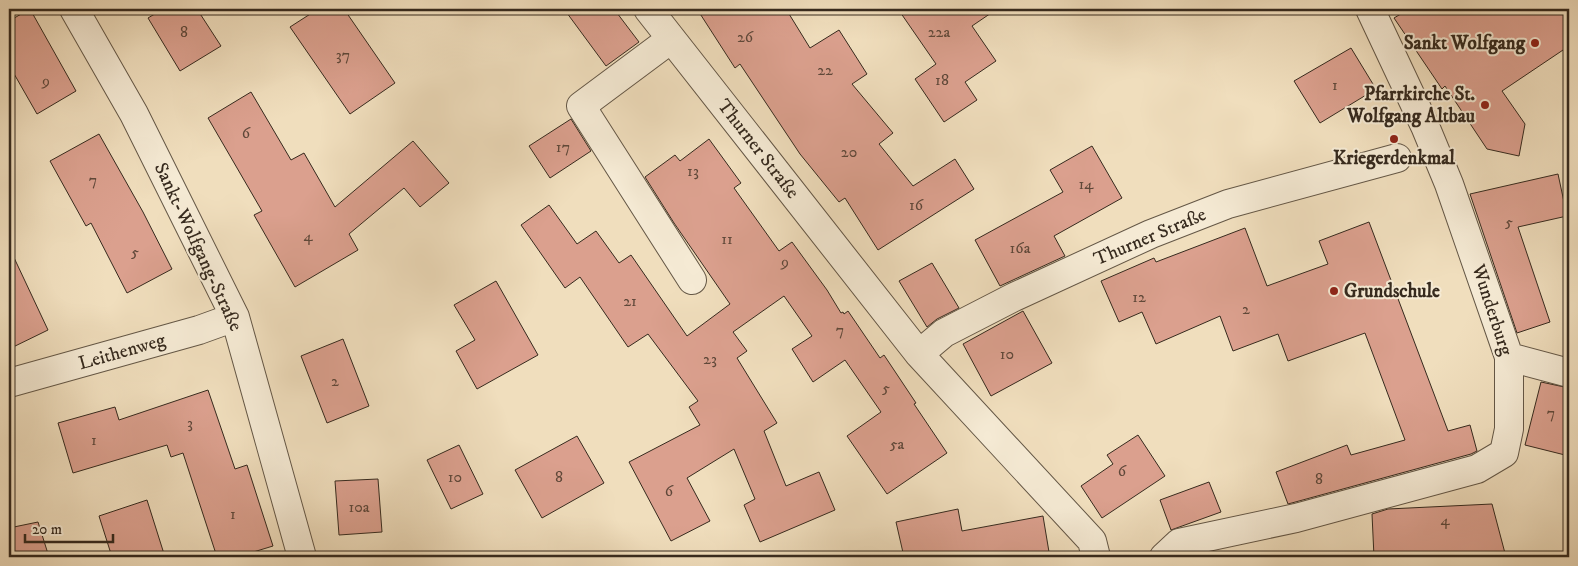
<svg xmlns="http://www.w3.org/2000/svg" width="1578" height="566" font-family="'IM FELL DW Pica',serif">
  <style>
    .building { fill: #dba08e; stroke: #362a1e }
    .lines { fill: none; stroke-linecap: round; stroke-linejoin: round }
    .street-casing { stroke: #645746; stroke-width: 30 }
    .street { stroke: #f5ead4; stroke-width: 28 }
    .poi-dot { fill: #8f2418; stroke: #f5ead4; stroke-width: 2 }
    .labels { text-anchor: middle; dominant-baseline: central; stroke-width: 4; stroke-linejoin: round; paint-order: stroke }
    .number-label { font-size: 16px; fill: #5f483a }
    .poi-label { font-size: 19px; font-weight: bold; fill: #362a1e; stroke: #f5ead4; text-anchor: end }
    .street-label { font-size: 19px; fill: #362a1e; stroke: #f5ead4 }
  </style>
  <rect width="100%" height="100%" fill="#f0debd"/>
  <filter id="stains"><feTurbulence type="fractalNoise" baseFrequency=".004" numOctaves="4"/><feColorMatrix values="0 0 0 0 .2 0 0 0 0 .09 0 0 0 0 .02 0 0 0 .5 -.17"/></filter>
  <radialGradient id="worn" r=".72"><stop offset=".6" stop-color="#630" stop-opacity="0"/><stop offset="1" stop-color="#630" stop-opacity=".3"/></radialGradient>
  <path class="building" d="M30 9 76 91 37 114 9 65V21Z
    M163 9H197L221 46 180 71 148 18Z
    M318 9H344L395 83 350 114 290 27Z
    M564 9H614L639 42 606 66Z
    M697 9H786L810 48 839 30 867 74 852 84 893 133 879 144 913 186 955 159 974 189 878 250 845 198 839 202 800 154 740 64 735 68Z
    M898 9H997L972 26 996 61 965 82 977 100 944 122 915 79 936 64Z
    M1409 9H1569V46L1502 91 1525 124 1519 156 1487 149 1445 86 1442 89 1394 18Z
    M1351 48 1376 89 1320 123 1294 81Z
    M251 92 291 160 304 153 335 207 413 141 449 183 420 207 404 188 349 234 358 250 295 287 254 215 262 211 208 118Z
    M571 119 591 151 550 178 529 146Z
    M99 134 143 212 172 269 127 293 91 223 86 226 50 161Z
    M709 139 741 183 734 188 779 251 792 242 827 290 841 313 843 312 844 314 848 311 880 358 884 355 916 403 914 404 947 453 887 494 847 436 881 412 845 360 813 382 792 349 812 336 784 296 733 332 747 351 737 358 777 423 764 431 786 486 819 472 835 510 760 542 744 505 755 499 734 449 687 478 710 521 671 541 629 462 700 425 689 407 698 401 648 334 628 347 580 277 565 288 521 225 549 205 577 244 596 231 619 263 631 255 687 336 730 304 674 223 645 177 675 155 680 161Z
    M1092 146 1122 198 1054 236 1065 256 1000 286 975 240 1063 192 1050 170Z
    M1558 174 1567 216 1518 227 1550 322 1517 333 1470 194Z
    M1369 222 1448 431 1470 425 1477 451 1471 454 1288 504 1276 472 1347 445 1351 455 1405 440 1365 333 1288 361 1278 334 1233 351 1220 316 1156 344 1142 312 1119 322 1101 281 1154 258 1156 262 1245 228 1267 286 1328 264 1319 241Z
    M9 247 48 330 9 349Z
    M932 263 959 308 937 319 927 327 899 281Z
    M496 281 538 355 477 389 456 351 475 340 454 305Z
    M1023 311 1052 363 991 396 963 344Z
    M343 339 369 406 327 423 301 356Z
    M1541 382 1569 388V456L1525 445Z
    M208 390 235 469 247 465 273 546 237 557H217L183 453 171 457 167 445 73 473 58 423 115 407 119 420Z
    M1138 435 1165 476 1102 518 1081 486 1113 464 1107 455Z
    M577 436 604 483 542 518 515 470Z
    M459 445 483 494 451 509 427 460Z
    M378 479 382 532 339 535 335 481Z
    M1209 482 1221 512 1171 530 1160 500Z
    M147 500 165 557H112L99 516Z
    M1492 504 1506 557H1374L1372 514 1388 509Z
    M958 509 962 531 1043 516 1049 552 1018 557H904L896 522Z
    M38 522 49 557H9V528Z"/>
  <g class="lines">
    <g class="street-casing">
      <path id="street" d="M74 9 134 114 235 317 302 557
        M648 9 919 354 1092 541 1096 557
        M671 39 581 106 692 280
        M919 354 944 333 1014 297 1151 234 1228 204 1397 158
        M1509 357 1569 373
        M9 383 199 330 235 317
        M1164 557 1179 543 1296 518 1477 469 1504 453 1509 429V357L1449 184 1425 126 1370 9"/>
    </g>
    <use href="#street" class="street"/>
  </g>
  <g class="poi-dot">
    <circle cx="1535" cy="43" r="5"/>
    <circle cx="1485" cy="105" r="5"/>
    <circle cx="1394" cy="139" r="5"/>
    <circle cx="1334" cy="291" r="5"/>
  </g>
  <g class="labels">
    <g class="number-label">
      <text x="184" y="32">8</text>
      <text x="939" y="32">22a</text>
      <text x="745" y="37">26</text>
      <text x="343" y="55">37</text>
      <text x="825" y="70">22</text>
      <text x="942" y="80">18</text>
      <text x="46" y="81">9</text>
      <text x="1335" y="85">1</text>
      <text x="246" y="133">6</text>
      <text x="563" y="147">17</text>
      <text x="849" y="152">20</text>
      <text x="693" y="171">13</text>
      <text x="93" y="180">7</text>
      <text x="1086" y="184">14</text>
      <text x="916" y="205">16</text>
      <text x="1509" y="222">5</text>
      <text x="308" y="236">4</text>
      <text x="727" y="239">11</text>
      <text x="1020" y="248">16a</text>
      <text x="135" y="252">5</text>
      <text x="785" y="262">9</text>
      <text x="1139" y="297">12</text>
      <text x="630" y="301">21</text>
      <text x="1246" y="309">2</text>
      <text x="840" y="330">7</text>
      <text x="1007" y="354">10</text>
      <text x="710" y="359">23</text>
      <text x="335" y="381">2</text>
      <text x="886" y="388">5</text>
      <text x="1551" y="413">7</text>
      <text x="190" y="423">3</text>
      <text x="94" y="440">1</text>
      <text x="897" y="444">5a</text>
      <text x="1122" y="471">6</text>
      <text x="455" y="477">10</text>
      <text x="559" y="477">8</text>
      <text x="1319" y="479">8</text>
      <text x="669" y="491">6</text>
      <text x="359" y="507">10a</text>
      <text x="233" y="514">1</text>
      <text x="1445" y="520">4</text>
    </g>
    <g class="poi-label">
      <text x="1525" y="43">Sankt Wolfgang</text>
      <text x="1475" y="94">Pfarrkirche St.<tspan x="1475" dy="22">Wolfgang Altbau</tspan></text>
      <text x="1394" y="158" text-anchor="middle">Kriegerdenkmal</text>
      <text x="1344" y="291" text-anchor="start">Grundschule</text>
    </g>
    <g class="street-label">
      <text transform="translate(758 149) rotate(52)">Thurner Straße</text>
      <text transform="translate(1150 237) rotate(-23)">Thurner Straße</text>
      <text transform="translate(198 247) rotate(65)">Sankt-Wolfgang-Straße</text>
      <text transform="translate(1492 310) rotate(72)">Wunderburg</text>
      <text transform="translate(122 352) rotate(-16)">Leithenweg</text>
    </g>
  </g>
  <rect width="1578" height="566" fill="none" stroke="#f0debd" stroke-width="30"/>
  <rect x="10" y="10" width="1558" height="546" fill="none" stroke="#362a1e" stroke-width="2.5"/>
  <rect x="15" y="15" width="1548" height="536" fill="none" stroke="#362a1e"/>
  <path d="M25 534v8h88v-8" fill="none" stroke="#362a1e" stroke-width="2.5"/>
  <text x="32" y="534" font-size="15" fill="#362a1e" stroke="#f5ead4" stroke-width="4" paint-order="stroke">20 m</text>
  <rect width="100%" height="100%" filter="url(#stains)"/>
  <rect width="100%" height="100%" fill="url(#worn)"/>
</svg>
